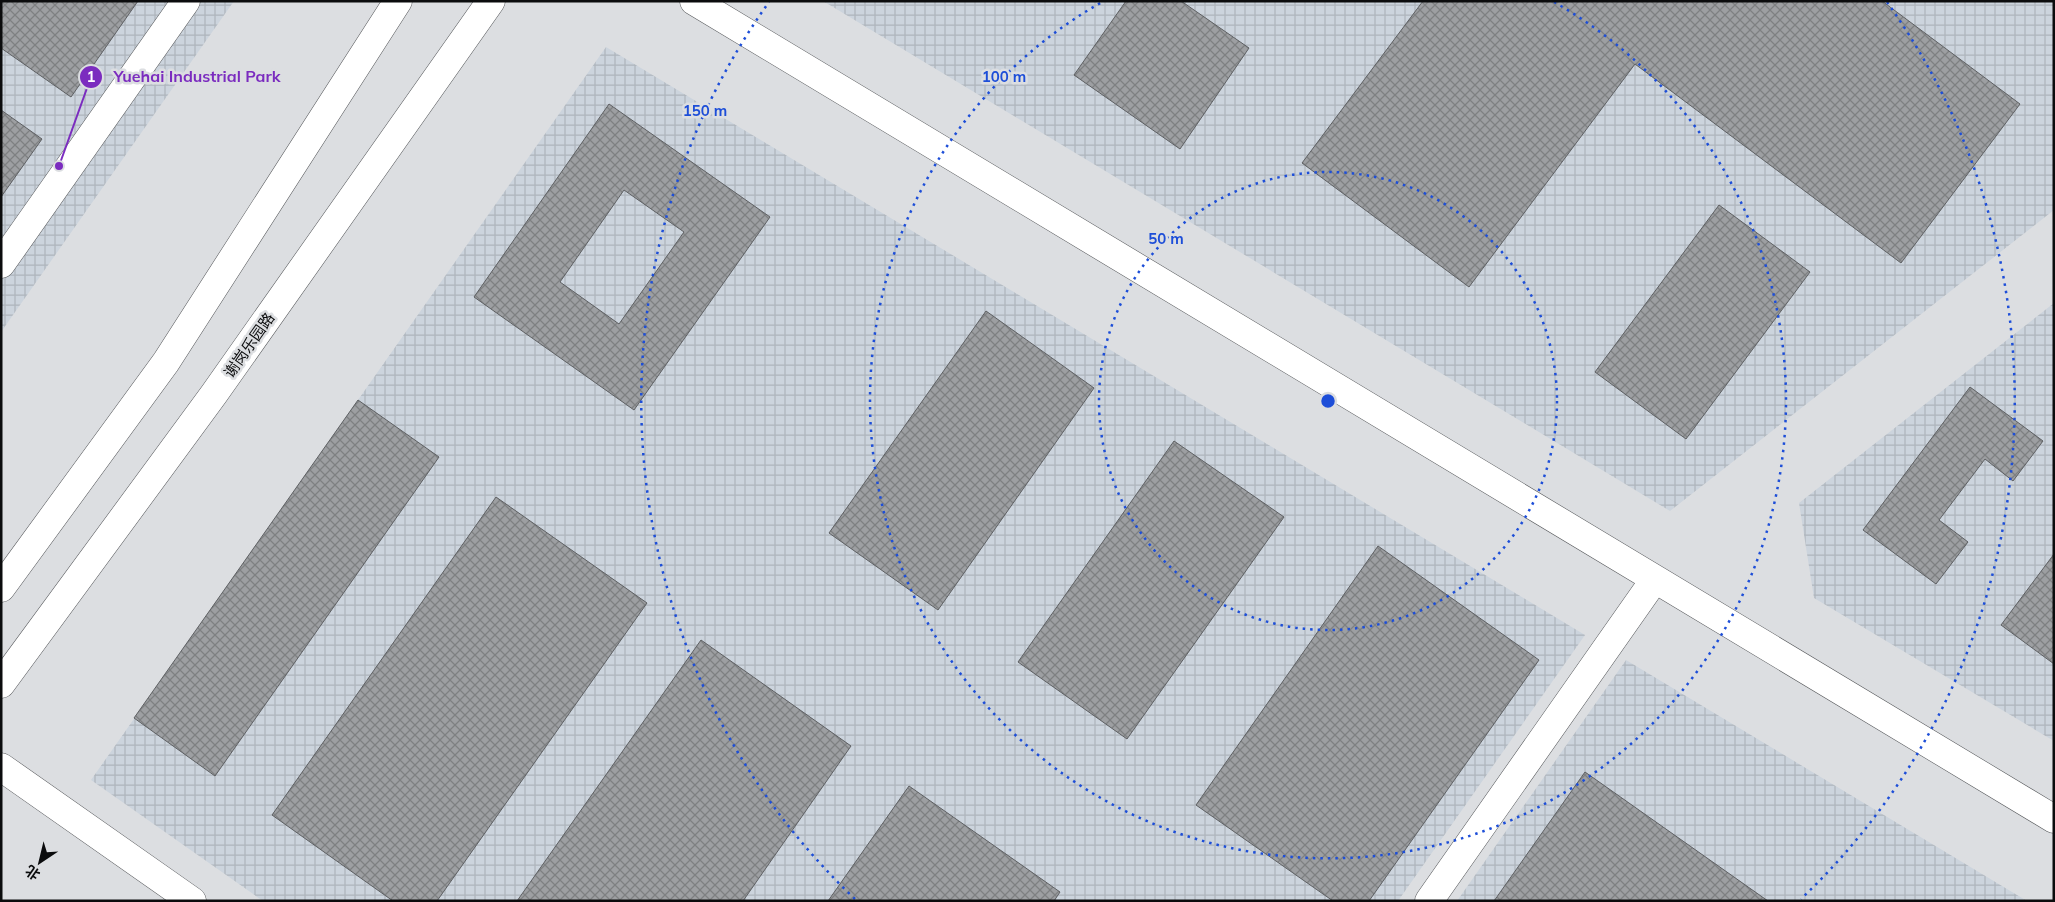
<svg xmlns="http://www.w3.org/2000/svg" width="2055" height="902" font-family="Mulish,'Noto Sans SC',sans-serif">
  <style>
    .industrial { fill: url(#industrial-grid) }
    .building { fill: url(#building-cross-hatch); stroke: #5e6063; fill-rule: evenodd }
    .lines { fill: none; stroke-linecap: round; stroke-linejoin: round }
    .minor-casing { stroke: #545659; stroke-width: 29 }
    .major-casing { stroke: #545659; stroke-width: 29 }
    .minor { stroke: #fff; stroke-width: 28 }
    .major { stroke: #fff; stroke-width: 28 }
    .ring { fill: none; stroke: #1d4ed8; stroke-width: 2.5; stroke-dasharray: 2.5 5 }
    .labels { text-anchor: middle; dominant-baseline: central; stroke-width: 5; stroke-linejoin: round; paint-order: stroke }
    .street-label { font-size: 15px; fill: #0b0c0d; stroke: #dcdee1 }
    .centre { fill: #1d4ed8; stroke: #dcdee1; stroke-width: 2.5 }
    .ring-label { font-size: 15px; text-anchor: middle; font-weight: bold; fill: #1d4ed8; stroke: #dcdee1; stroke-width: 5; stroke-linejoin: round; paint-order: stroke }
    .leader { fill: none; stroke: #7b2cbf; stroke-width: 2 }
    .callout-dot { fill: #7b2cbf; stroke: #dcdee1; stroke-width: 2 }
    .mark-label { font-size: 15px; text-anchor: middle; font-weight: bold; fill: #fff }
    .callout-label { font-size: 16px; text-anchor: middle; font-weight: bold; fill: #7b2cbf; stroke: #dcdee1; stroke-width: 5; stroke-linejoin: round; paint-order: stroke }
  </style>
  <defs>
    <pattern id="industrial-grid" width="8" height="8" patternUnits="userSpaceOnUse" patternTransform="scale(1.25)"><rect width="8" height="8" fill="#ccd4dd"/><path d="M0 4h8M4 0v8" fill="none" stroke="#aeb5bc"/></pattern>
    <pattern id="building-cross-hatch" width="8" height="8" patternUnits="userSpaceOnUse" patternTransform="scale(1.25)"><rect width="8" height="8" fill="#9d9fa2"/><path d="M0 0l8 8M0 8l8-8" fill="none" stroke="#7e8082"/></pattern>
  </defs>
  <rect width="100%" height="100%" fill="#dcdee1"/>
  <path class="industrial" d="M1 1H234L1 332Z
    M823 1H2054V210L1670 511Z
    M606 47 1585 635 1398 901H263L91 780Z
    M2054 303V741L1814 598 1799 503Z
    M1626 660 2027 901H1457Z"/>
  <path class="building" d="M1 1H138L71 97 1 48Z
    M1126 1H1181L1249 48 1180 149 1074 75Z
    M1423 1H1882L2020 104 1901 263 1635 64 1469 287 1302 163Z
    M609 104 770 217 634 410 474 297ZM624 190 684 232 619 324 560 282Z
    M1 110 42 139 1 197Z
    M1719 205 1810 272 1686 439 1595 372Z
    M986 311 1094 388 938 610 829 533Z
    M1970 387 2043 441 2013 481 1985 459 1939 520 1968 542 1936 584 1863 530Z
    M358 400 439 457 215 776 134 718Z
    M1174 441 1284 517 1127 739 1018 662Z
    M496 497 647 603 437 901H393L272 815Z
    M1378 546 1539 660 1369 901H1333L1196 805Z
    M2054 554V664L2001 625Z
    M701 640 851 746 743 901H517Z
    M1585 772 1768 901H1494Z
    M909 786 1060 892 1054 901H828Z"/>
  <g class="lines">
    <g class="minor-casing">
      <path id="minor" d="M694 1 2054 819
        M1 264 186 1
        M1 767 192 901
        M1429 901 1655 579"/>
    </g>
    <g class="major-casing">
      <path id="major" d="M1 588 166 362 398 1
        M1 684 214 394 491 1"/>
    </g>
    <use href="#minor" class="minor"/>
    <use href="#major" class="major"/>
  </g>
  <g class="ring">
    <circle cx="1328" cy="401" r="229"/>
    <path d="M1554 2A458 458 0 1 1 1102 2"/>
    <path d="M855 899A687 687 0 0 1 769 2M1887 2A687 687 0 0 1 1801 899"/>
  </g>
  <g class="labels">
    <g class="street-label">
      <text transform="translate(249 345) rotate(-55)">谢岗乐园路</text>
    </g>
  </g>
  <circle cx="1328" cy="401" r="8" class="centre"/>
  <g class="ring-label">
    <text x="1004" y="82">100 m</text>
    <text x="705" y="116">150 m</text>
    <text x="1166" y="244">50 m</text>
  </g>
  <path class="leader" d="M59 166L91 77"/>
  <g class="callout-dot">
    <circle cx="59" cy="166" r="5"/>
    <circle cx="91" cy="77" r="12"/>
  </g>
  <g class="mark-label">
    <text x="91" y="82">1</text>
  </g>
  <g class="callout-label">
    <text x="197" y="82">Yuehai Industrial Park</text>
  </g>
  <rect width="2055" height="902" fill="none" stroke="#0b0c0d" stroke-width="5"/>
  <g transform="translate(40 862) rotate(215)" stroke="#dcdee1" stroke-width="4" paint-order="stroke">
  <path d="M0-4L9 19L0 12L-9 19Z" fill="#0b0c0d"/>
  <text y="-8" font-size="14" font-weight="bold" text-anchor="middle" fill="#0b0c0d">北</text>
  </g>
</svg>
